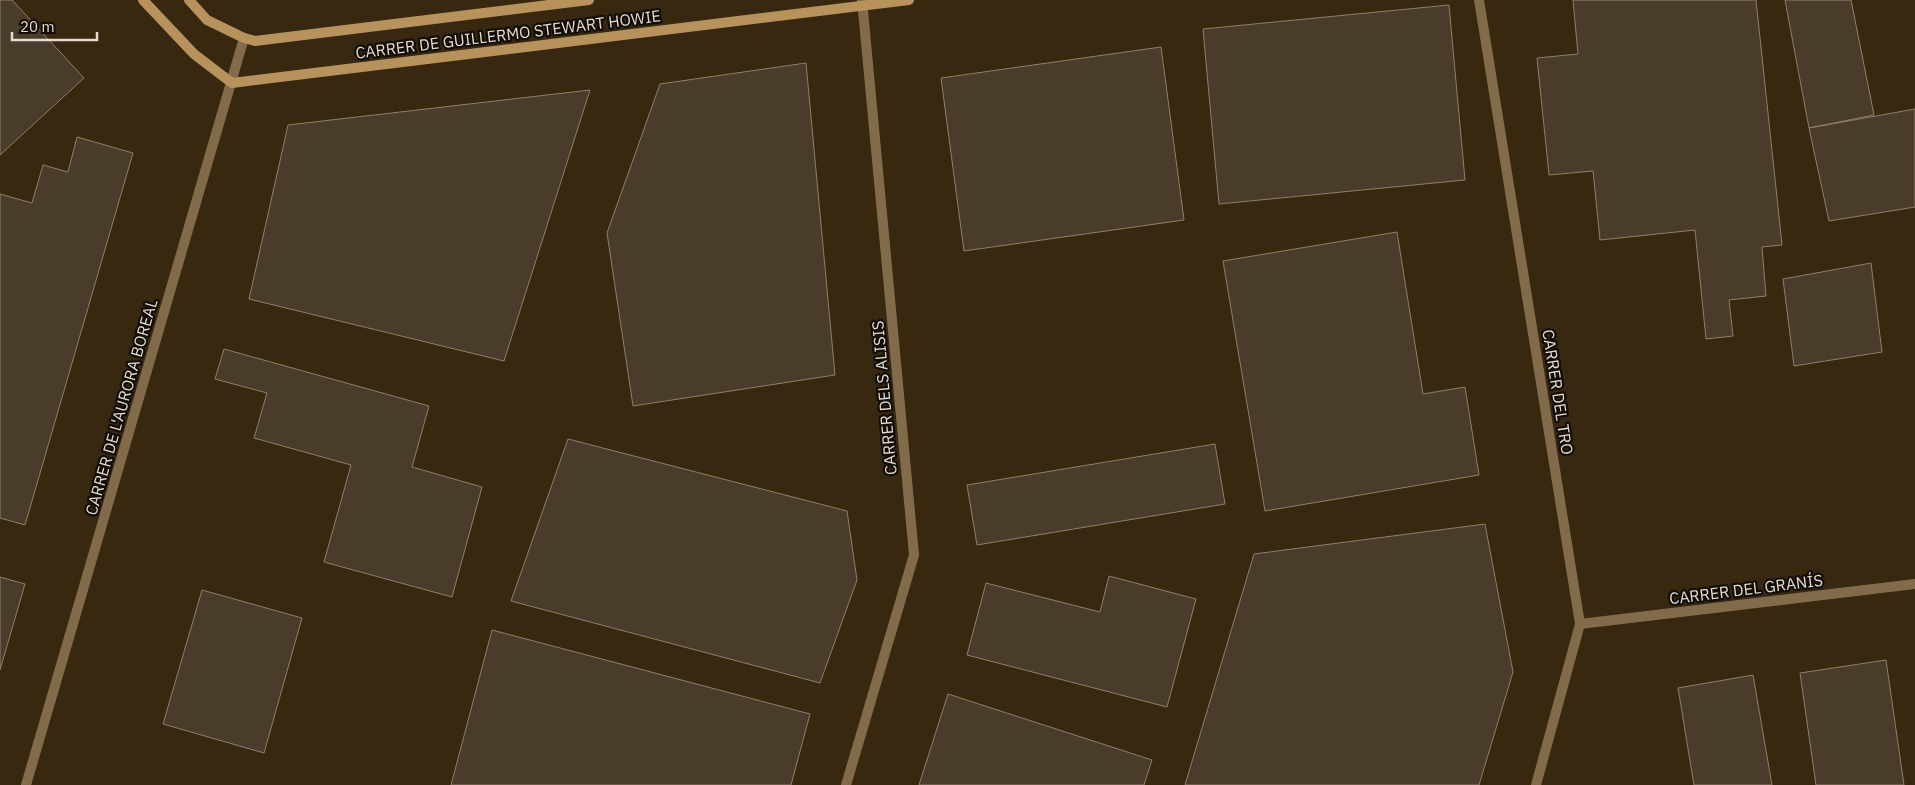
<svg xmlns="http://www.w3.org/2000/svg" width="1915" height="785" font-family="'IBM Plex Sans',sans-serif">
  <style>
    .built { fill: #38280f }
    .building { fill: #4a3c2a; stroke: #8f7f6b }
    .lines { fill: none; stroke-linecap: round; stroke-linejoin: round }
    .lane { stroke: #826b4a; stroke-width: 10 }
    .street { stroke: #826b4a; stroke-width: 10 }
    .secondary { stroke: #b8925c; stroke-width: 10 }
    .labels { text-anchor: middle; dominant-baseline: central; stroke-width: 4.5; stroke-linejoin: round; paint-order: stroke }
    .street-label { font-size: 16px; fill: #e4dcd1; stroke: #120d06 }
  </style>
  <rect width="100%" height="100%" fill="#2f2210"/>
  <path class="built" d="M0 0H1915V785H0Z"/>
  <path class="building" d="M0 0H12L84 78 0 155Z
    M1573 0H1756L1782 245 1762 247 1766 296 1729 300 1733 336 1706 339 1695 230 1600 240 1593 171 1549 175 1537 58 1578 54Z
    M1785 0H1851L1874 115 1809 128Z
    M1449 5 1465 180 1219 204 1203 29Z
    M1161 47 1184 220 964 251 941 78Z
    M806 63 835 375 633 406 607 233 660 84Z
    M590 90 504 361 249 299 288 125Z
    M1915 109V207L1829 221 1809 128Z
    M77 137 133 153 25 525 0 518V194L32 203 43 165 68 172Z
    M1397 232 1423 394 1465 387 1479 475 1265 511 1223 261Z
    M1871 263 1882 352 1794 366 1783 279Z
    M224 349 429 406 412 467 482 487 452 597 324 562 351 465 254 438 267 393 215 379Z
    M568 439 847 511 857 580 820 683 511 601Z
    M1215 444 1225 504 977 545 967 485Z
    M1485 524 1513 672 1479 785H1185L1254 554Z
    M1109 576 1196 599 1167 707 967 655 986 583 1100 612Z
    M0 577 25 584 0 670Z
    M202 590 302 618 264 753 163 724Z
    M492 630 810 714 791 785H451Z
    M1886 660 1904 785H1816L1800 673Z
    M1753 675 1772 785H1694L1678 688Z
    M948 694 1152 760 1144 785H919Z"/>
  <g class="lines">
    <path class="lane" d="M26 785 244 38"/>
    <path class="street" d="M1479 0 1580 624 1536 785
      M1580 624 1915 584
      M846 785 914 555 862 0"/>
    <path class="secondary" d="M143 0 194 54 232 83 909 0
      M189 0 207 20 244 38 255 41 589 0"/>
  </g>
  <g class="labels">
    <g class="street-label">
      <text transform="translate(508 34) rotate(-7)">CARRER DE GUILLERMO STEWART HOWIE</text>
      <text transform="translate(1558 392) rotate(81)">CARRER DEL TRO</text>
      <text transform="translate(884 398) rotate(-95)">CARRER DELS ALISIS</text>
      <text transform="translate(121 407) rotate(-74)">CARRER DE L'AURORA BOREAL</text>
      <text transform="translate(1746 589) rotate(-7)">CARRER DEL GRANÍS</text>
    </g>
  </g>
  <path d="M12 32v8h85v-8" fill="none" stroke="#e4dcd1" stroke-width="2.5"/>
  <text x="20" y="32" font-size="15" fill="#e4dcd1" stroke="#120d06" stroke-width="4" paint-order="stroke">20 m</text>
</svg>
